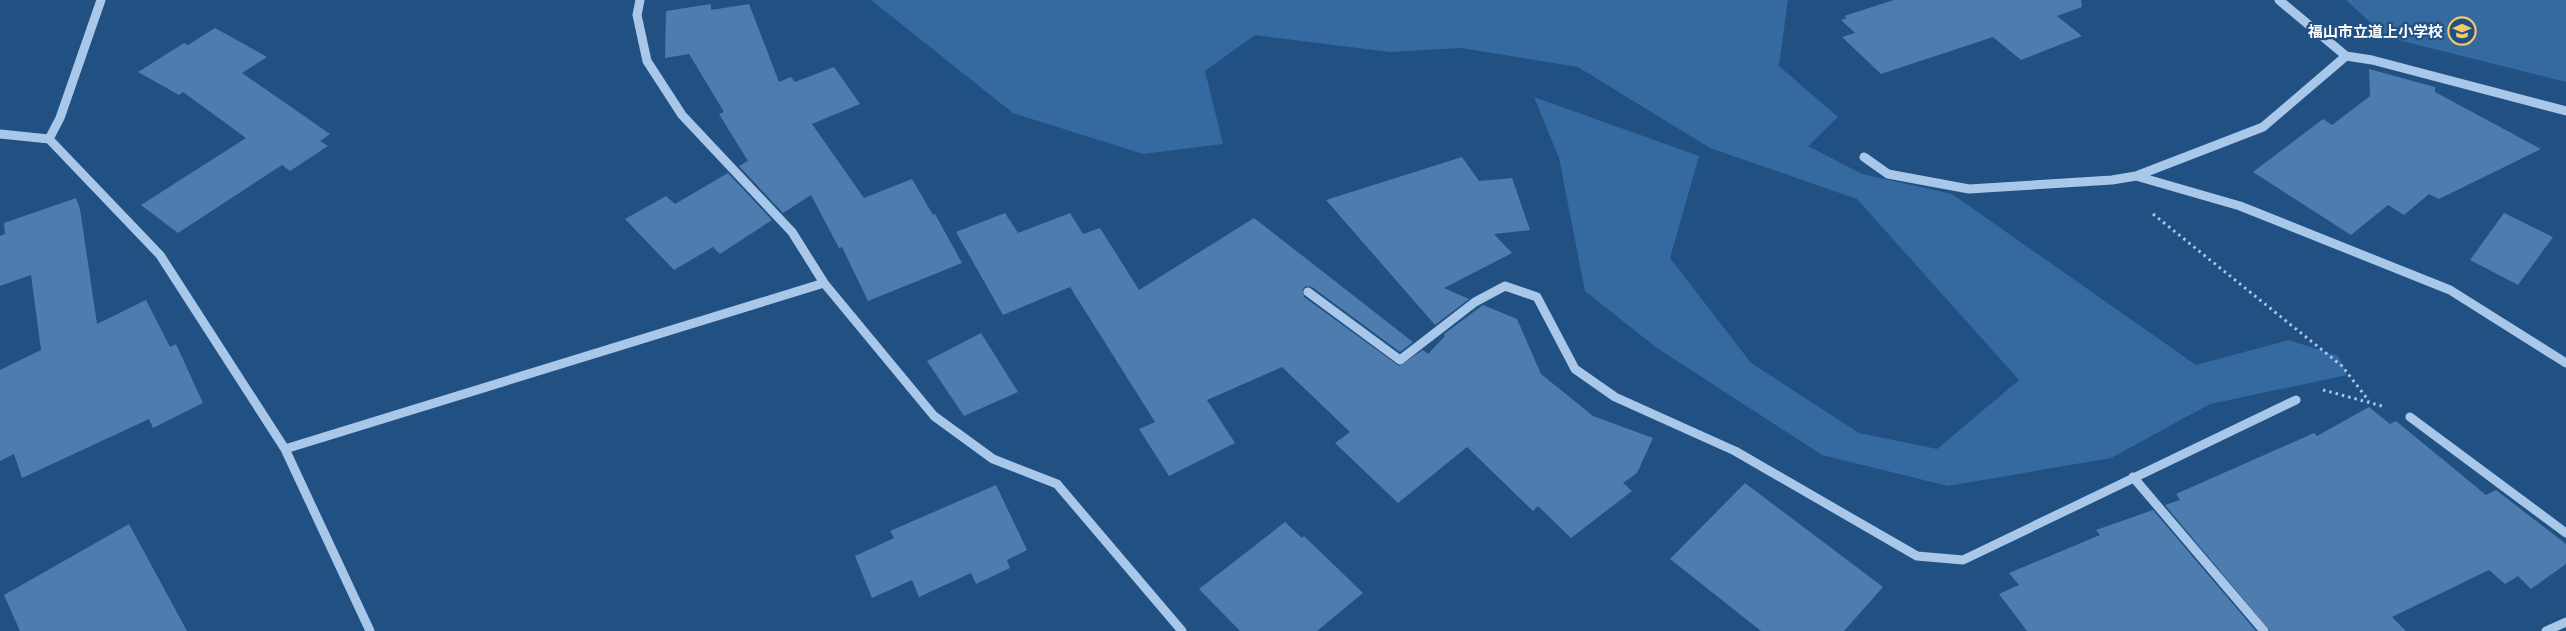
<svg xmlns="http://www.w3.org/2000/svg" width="2566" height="631" font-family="'Space Grotesk','Noto Sans JP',sans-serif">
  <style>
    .green { fill: #356aa1 }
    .building { fill: #4e7cae }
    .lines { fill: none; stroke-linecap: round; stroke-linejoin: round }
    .path { stroke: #a9c8e9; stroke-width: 3; stroke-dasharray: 2.5 4; stroke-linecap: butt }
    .minor { stroke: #a9c8e9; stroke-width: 9 }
    .labels { text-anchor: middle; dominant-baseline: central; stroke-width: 4.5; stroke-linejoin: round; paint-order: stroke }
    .poi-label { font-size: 15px; font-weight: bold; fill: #fff; stroke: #215083; text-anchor: end }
  </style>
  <rect width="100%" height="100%" fill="#215083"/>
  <path class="green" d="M871 0H1788L1779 66 1838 117 1808 146 1862 174 1952 194 2196 365 2289 340 2338 356 2347 375 2210 404 2111 458 1948 486 1822 455 1657 348 1585 291 1559 158 1534 97 1699 156 1670 258 1751 363 1859 433 1937 449 2019 380 1857 199 1710 148 1578 67 1461 48 1390 52 1255 35 1205 71 1223 144 1143 154 1013 113Z
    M2346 0H2566V82L2386 37Z"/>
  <path class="building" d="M1894 0H2081L2082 7 2057 16 2082 36 2021 60 1993 37 1881 74 1842 37 1855 33 1841 20 1847 18 1844 16Z
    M711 4V10L749 4 779 82 791 77 795 82 834 67 860 104 812 124 864 198 912 179 933 215 935 214 962 263 868 301 842 247 839 248 811 195 783 213 739 166 748 161 719 114 724 112 689 54 665 58 666 11Z
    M215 28 267 57 242 73 330 134 320 141 328 146 290 171 282 165 178 233 141 205 246 138 183 92 179 95 138 72 184 43 188 45Z
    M2369 69 2435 87V92L2541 149 2439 199 2429 194 2404 215 2388 205 2351 235 2253 172 2323 119 2332 125 2370 96Z
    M1462 157 1479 181 1512 178 1530 230 1494 234 1512 253 1444 288 1469 299 1435 325 1326 200Z
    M728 173 772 220 720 254 713 247 674 270 625 219 666 196 675 204Z
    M76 198 80 209 97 324 146 300 170 347 176 344 203 403 153 428 149 419 22 478 14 454 0 461V370L41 350 31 275 0 286V236L5 234 4 223Z
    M1005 213 1018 233 1070 213 1083 234 1100 228 1139 290 1254 218 1413 342 1400 352 1312 287 1306 286 1303 289 1304 297 1399 366 1423 350 1428 354 1445 336 1444 334 1483 305 1517 319 1541 374 1593 416 1653 438 1637 473 1623 483 1632 491 1571 538 1538 506 1533 511 1467 447 1398 503 1335 443 1350 432 1282 367 1207 400 1235 443 1169 476 1139 429 1155 422 1070 287 1003 315 956 232Z
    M2504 213 2553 237 2518 285 2470 260Z
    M981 333 1018 392 964 416 927 361Z
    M2369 407 2390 424 2396 421 2486 495 2496 490 2566 544V564L2531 589 2518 576 2505 584 2489 570 2392 617 2406 631H2270L2165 505 2180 500 2176 494 2314 433 2317 436Z
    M1745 483 1883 587 1844 631H1761L1670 559Z
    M996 485 1027 550 1007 560 1010 568 976 584 971 573 919 597 912 580 872 598 855 556 894 538 890 531Z
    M2153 510 2256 631H2027L1999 594 2019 585 2009 573 2100 535 2096 530Z
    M1285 522 1302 538 1304 536 1363 593 1317 631H1240L1199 589Z
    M129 524 187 631H20L4 595Z"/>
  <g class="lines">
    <path class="path" d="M2153 214 2342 366 2369 401
      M2323 390 2382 406"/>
    <path class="minor" d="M640 0 637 15 647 61 682 115 792 232 824 283 934 416 993 459 1057 484 1182 631
      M2279 0 2346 56 2263 127 2136 176 2240 206 2450 290 2566 363
      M2346 56 2372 60 2566 111
      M0 134 49 139 160 255 285 449 370 631
      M49 139 60 118 101 0
      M1864 157 1888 174 1969 189 2112 180 2136 176
      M1308 292 1400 360 1475 302 1505 286 1537 297 1575 369 1615 397 1735 451 1917 556 1963 560 2296 400
      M2410 417 2566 533
      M285 449 824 283
      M2133 477 2264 631
      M2546 631 2566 622"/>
  </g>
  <defs>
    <g id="school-ring" transform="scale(1.4375)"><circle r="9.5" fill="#215083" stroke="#f5c86a" stroke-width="1.5"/><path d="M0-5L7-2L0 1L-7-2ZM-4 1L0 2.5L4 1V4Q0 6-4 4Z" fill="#f5c86a"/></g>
  </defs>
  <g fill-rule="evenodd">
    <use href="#school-ring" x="2462" y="31"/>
  </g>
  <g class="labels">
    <g class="poi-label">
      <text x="2443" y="31">福山市立道上小学校</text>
    </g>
  </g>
</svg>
